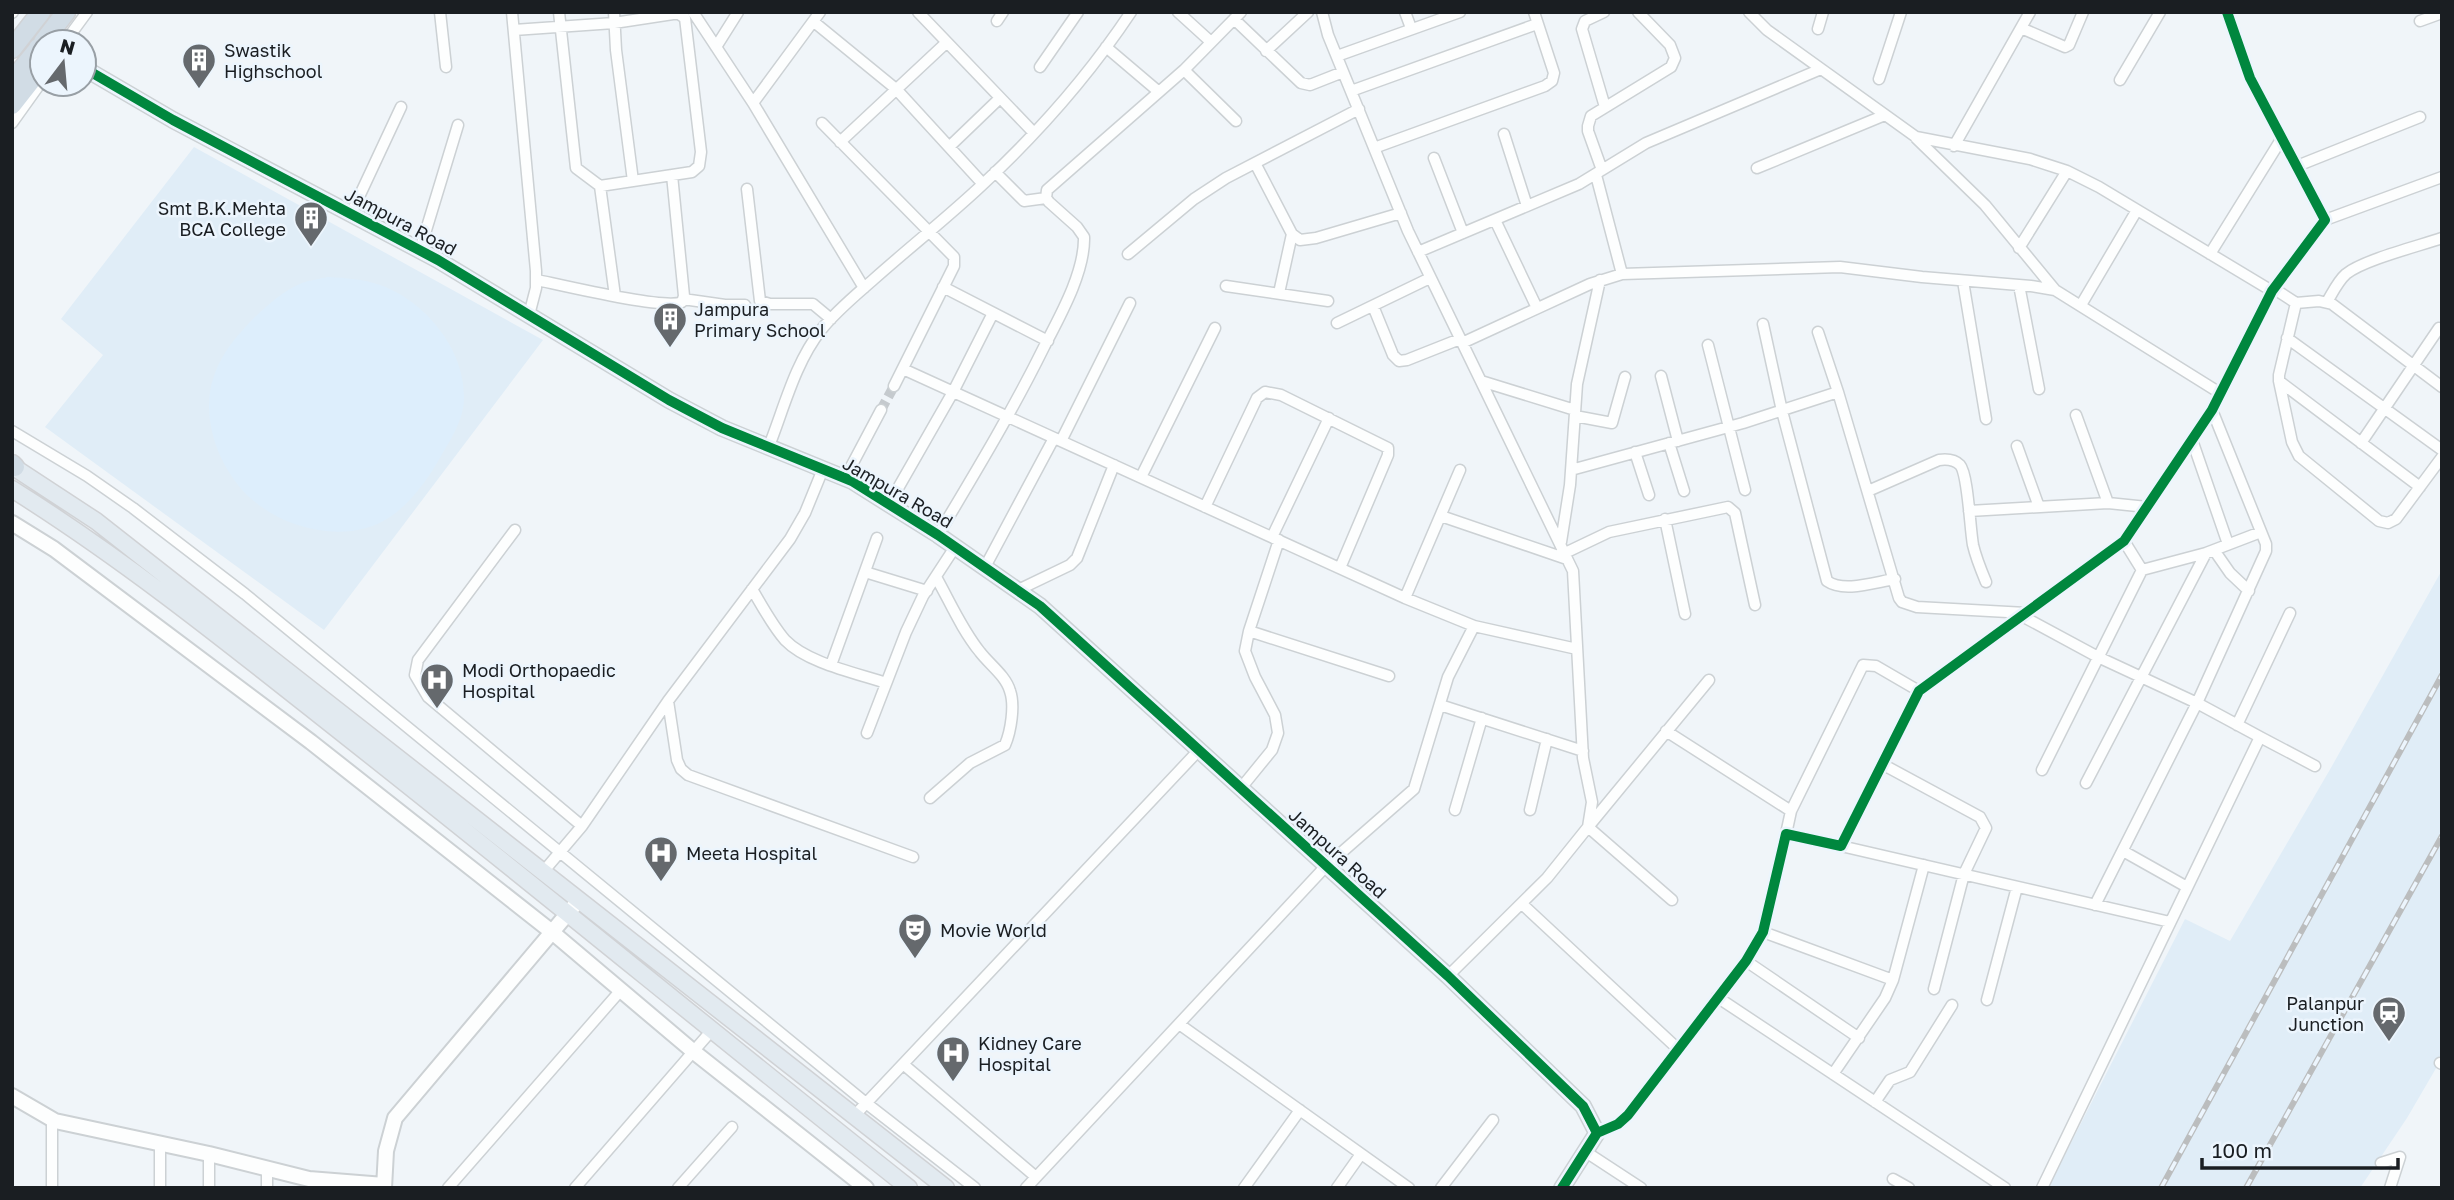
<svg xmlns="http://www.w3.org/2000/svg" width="2454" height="1200" font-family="'Golos Text',sans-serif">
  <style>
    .built { fill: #e0edf7 }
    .pitch { fill: #ddeefc }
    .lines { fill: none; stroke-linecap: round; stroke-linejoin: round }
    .street-tunnel { stroke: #c5cace; stroke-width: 10; stroke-dasharray: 10 5; stroke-linecap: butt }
    .street-casing { stroke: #ccd1d4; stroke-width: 13 }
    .secondary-casing { stroke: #ccd1d4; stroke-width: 18 }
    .primary-casing { stroke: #d0d2d5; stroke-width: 19 }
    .highway-casing { stroke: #d0d2d5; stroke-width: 21 }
    .street { stroke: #fdfefe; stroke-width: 10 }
    .secondary { stroke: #fdfefe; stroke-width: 14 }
    .primary { stroke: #e2eaf0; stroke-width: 16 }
    .highway { stroke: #d1dce5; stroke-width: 18 }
    .rail-casing { stroke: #bbbdbe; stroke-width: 6 }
    .rail { stroke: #ecf5fd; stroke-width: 3.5; stroke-dasharray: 10; stroke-linecap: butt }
    .cycleway-casing { stroke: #ecf5fd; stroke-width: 15 }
    .cycleway { stroke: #00873e; stroke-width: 10 }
    .labels { text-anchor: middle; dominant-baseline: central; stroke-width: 5; stroke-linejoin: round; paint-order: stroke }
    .poi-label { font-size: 18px; fill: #1a1e22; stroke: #ecf5fd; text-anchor: start }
    .street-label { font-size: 18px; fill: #1a1e22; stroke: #ecf5fd }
  </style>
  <rect width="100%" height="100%" fill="#f0f5f9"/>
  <path class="built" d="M194 147 543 340 324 630 45 427 103 355 61 319Z
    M2442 570V1058L2407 1118 2360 1188H2048L2185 919 2230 941 2332 766Z"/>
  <path class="pitch" d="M328 277C346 278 363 279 380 285 425 301 465 349 464 398 464 419 451 439 441 456 429 478 411 503 390 517 347 546 282 529 247 495 217 465 199 414 215 373 223 351 239 333 255 317 269 304 284 290 302 283 310 280 320 279 328 277Z"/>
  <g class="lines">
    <path class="street-tunnel" d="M881 410 894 386"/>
    <g class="street-casing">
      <path id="street" d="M440 12 446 67
        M512 12 536 271V288L529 315
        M559 12 576 168 600 186 615 296
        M614 12 616 50 633 181
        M693 12 753 103 864 288
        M918 12 1034 133
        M1178 12 1211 42
        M1322 12 1328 35 1408 231 1573 571 1583 758 1592 802 1588 827 1547 878 1448 976
        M1405 12 1411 28
        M1604 12 1585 21 1582 29 1605 107
        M1749 12 1767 30 1916 137 2030 159 2067 171 2099 187 2272 291
        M12 13 13 12
        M1234 19 1301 83 1310 85 1343 72
        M997 21 1003 12
        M2420 21 2442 13
        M814 22 896 89 983 184
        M2021 28 2065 47 2069 45 2083 12
        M1818 29 1823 12
        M514 30 614 23 673 14H679L685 18 701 152 699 166 692 172 600 186
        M65 42 87 12
        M716 47 738 12
        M1106 47 1159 92
        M1266 51 1308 12
        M1337 56 1460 12
        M1040 67 1078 12
        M1184 70 1236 121
        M1879 79 1901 12
        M2120 80 2160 12
        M1351 91 1537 24
        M753 103 820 12
        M12 123 42 81
        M822 123 954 257V266L894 386
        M1504 134 1527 206
        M1916 138 1985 205 2055 290
        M840 142 946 43
        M1954 146 2030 12
        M949 147 1000 98
        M1374 148 1545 86 1552 81 1554 73 1534 12
        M1434 158 1463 233
        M1255 163 1292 234 1300 240 1316 238 1401 213
        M2297 166 2420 117
        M1757 168 1885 115
        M1602 170 1588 131V126L1591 116 1671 67 1675 58 1670 45 1638 12
        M995 172 1024 201 1046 198
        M1596 175 1622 274
        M747 189 760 301 770 304H813L831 319
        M351 214 401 107
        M1495 220 1537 308
        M2325 220 2442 177
        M2019 248 2067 171
        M420 250 458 125
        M1418 252 1579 184 1646 143 1821 69
        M1128 254 1194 199 1226 178 1359 109
        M2210 254 2282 138
        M537 280C561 285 665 310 682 302L684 296 672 175
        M1963 281 1986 419
        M2019 285 2039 389
        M1226 286 1328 301
        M943 287 1048 341
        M2273 288 2296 303 2319 301 2332 304 2442 387
        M1279 293 1292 234
        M683 299 725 305H745
        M2327 302C2333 292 2338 281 2346 274 2363 260 2419 246 2442 238
        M2296 303 2279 375V381L2420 487
        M2081 305 2137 210
        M1373 306 1393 355 1399 361 1407 360 1460 339
        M1337 323 1430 278
        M1763 324 1782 411 1827 581C1844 593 1875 582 1895 579
        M1818 332 1838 392 1899 598 1902 602 1917 607 2026 613
        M2287 338 2442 450
        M1462 343 1590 284 1622 274 1840 267 1922 277 2031 286 2055 290 2220 393
        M1708 345 1745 490
        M903 369 1405 598 1474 626 1577 649
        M1661 376 1678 441
        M1481 381 1575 410
        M2279 381 2292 442 2299 456 2379 521 2388 523 2396 519 2442 457
        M2076 415 2108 503
        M1575 416 1612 423 1625 377
        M12 431 87 476 133 508 245 594 866 1103 975 1188
        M2192 440 2228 544
        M1061 441 1130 303
        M1669 443 1684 491
        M2361 443 2439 328
        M769 446C784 408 795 363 821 330 836 311 856 295 874 279 910 247 948 217 982 185 1038 133 1089 75 1131 12
        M2017 446 2039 507
        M1635 452 1649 495
        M1571 470 1743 423 1838 392
        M1141 477 1215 328
        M845 478 881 410
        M1868 491 1939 460C1946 459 1954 459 1960 465 1968 474 1970 529 1973 545 1976 558 1981 570 1986 582
        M889 504 953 392 993 313
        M1205 507 1257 398 1265 392 1281 395 1388 448V455L1340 568
        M1969 511 2108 503 2147 507
        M1441 516 1567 559
        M1665 519 1685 614
        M515 530 418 660 415 675 428 697 582 826
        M938 535C975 473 1012 412 1044 347 1060 316 1085 272 1084 237L1077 227 1049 202 1046 198 1047 190 1184 70 1241 12
        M1272 537 1329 418
        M2124 541 2142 570 2206 553 2261 532
        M1561 542 1570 485 1577 384 1600 280
        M2214 550 2230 573 2249 591
        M1565 553 1609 532 1728 507 1735 513 1755 605
        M985 567 1054 438
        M865 572 927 591
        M752 589C762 606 772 625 785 640 807 663 856 673 886 683
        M1018 590 1070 565 1077 558 1114 465
        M1405 598 1460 470
        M2022 616 2098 657 2197 703 2095 905
        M1249 631 1389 676
        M831 665 877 538
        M668 701 677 760 681 769 688 775 913 857
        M1440 705 1583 751
        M2237 725 2290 613
        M1666 731 1791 811
        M867 733 906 632 923 596 955 547
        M2260 737 2315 766
        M1882 764 1980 817 1986 828 1964 874 1934 989
        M2042 770 2142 570
        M2086 783 2206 553
        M1241 788 1272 750 1278 733 1275 715 1255 677 1245 651 1249 631 1279 540
        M930 798 970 763 1005 745C1011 731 1015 705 1010 691 1006 676 989 664 980 652 962 630 950 602 936 577
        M1455 810 1482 718
        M1530 810 1547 739
        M1786 834 1791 811 1863 665 1876 666 1919 691
        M1841 846 2170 922
        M2123 851 2187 887
        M543 872 582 826 668 701 790 539 805 513 823 469
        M1672 900 1588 827 1709 680
        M1522 904 1678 1049
        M1763 932 1893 980
        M1746 961 1859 1038
        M1717 997 2005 1188
        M1987 1000 2017 887
        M1179 1024 1409 1188
        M2440 1063 2442 1064
        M903 1064 1036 1177
        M1833 1074 1885 998 1893 980 1924 865
        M1875 1102 1890 1080 1910 1072 1952 1005
        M855 1115 1199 750
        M1597 1133 1618 1124 1628 1115 1746 961 1763 932 1786 834 1841 846 1919 691 2124 541 2212 410 2272 291 2325 220 2250 78 2227 12
        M160 1144V1188
        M1586 1152 1641 1188
        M209 1154V1188
        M2381 1163 2400 1157 2390 1188
        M1893 1179 1909 1188
        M52 1188V1119
        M267 1188V1170
        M448 1188 621 990
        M575 1188 712 1030
        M678 1188 732 1127
        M1026 1188 1326 866 1414 789 1448 677 1474 626
        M1244 1188 1300 1110
        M1337 1188 1361 1154
        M1441 1188 1493 1120
        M2042 1188 2260 737 2197 703 2266 551V544L2212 410"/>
    </g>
    <g class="secondary-casing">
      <path id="secondary" d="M84 68 173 120 438 260 669 400 722 428 852 481 938 535 1040 606 1448 976 1583 1106 1597 1133 1562 1188
        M12 523 54 549 311 742 552 932 694 1052 866 1188
        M12 1096 55 1121 209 1154 309 1179 384 1185
        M384 1188 386 1151 395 1118 574 906"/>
    </g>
    <g class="primary-casing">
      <path id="primary" d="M12 466 96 521 946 1188
        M12 489C130 563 238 651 347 737 536 886 721 1039 909 1188"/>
    </g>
    <g class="highway-casing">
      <path id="highway" d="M43 42 66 12
        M12 49 41 12
        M12 81 38 49
        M12 105 34 77 38 48
        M12 464 15 467"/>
    </g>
    <use href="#street" class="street"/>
    <use href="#secondary" class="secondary"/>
    <use href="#primary" class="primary"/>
    <use href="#highway" class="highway"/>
    <g class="rail-casing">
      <path id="rail" d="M2161 1188 2442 675
        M2246 1188 2442 836"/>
    </g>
    <use href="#rail" class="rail"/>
    <g class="cycleway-casing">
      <path id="cycleway" d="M84 68 173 120 438 260 669 400 722 428 852 481 938 535 1040 606 1448 976 1583 1106 1597 1133 1562 1188
        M1597 1133 1618 1124 1628 1115 1746 961 1763 932 1786 834 1841 846 1919 691 2124 541 2212 410 2272 291 2325 220 2250 78 2227 12"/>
    </g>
    <use href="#cycleway" class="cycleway"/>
  </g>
  <defs>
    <g id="building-pin" transform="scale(1.75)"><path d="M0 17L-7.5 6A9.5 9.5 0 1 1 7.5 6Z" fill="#65696d" stroke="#ecf5fd"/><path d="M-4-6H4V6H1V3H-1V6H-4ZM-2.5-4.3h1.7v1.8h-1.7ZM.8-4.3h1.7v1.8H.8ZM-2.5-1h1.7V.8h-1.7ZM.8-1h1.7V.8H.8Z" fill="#fff"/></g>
    <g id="hospital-pin" transform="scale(1.75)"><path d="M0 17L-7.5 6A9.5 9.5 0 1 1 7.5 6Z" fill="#65696d" stroke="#ecf5fd"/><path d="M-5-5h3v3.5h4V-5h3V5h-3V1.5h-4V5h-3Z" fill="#fff"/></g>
    <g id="theatre-pin" transform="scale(1.75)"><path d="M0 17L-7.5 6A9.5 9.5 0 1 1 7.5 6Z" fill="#65696d" stroke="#ecf5fd"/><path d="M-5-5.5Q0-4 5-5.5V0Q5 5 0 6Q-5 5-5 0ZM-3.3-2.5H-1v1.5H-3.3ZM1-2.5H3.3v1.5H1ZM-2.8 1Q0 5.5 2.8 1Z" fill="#fff"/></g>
    <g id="station-pin" transform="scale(1.75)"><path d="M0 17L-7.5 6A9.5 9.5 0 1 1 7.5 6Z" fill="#65696d" stroke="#ecf5fd"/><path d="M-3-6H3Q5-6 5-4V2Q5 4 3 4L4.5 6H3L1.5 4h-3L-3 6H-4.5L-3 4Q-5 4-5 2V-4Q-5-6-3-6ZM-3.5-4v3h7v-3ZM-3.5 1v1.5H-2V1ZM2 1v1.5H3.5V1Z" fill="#fff"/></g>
  </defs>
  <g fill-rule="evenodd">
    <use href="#building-pin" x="199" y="60"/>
    <use href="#building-pin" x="311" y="218"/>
    <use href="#building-pin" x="670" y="319"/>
    <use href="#hospital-pin" x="437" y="680"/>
    <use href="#hospital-pin" x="661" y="853"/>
    <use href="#theatre-pin" x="915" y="930"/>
    <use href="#station-pin" x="2389" y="1013"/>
    <use href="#hospital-pin" x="953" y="1053"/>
  </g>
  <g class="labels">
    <g class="poi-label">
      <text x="224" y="50">Swastik<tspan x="224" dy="21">Highschool</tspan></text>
      <text x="286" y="208" text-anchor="end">Smt B.K.Mehta<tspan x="286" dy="21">BCA College</tspan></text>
      <text x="694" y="309">Jampura<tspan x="694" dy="21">Primary School</tspan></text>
      <text x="462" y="670">Modi Orthopaedic<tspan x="462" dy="21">Hospital</tspan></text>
      <text x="686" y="853">Meeta Hospital</text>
      <text x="940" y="930">Movie World</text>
      <text x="2364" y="1003" text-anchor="end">Palanpur<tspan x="2364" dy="21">Junction</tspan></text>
      <text x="978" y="1043">Kidney Care<tspan x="978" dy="21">Hospital</tspan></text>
    </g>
    <g class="street-label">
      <text transform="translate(401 221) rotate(28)">Jampura Road</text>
      <text transform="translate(898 492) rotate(30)">Jampura Road</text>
      <text transform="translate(1338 853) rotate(42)">Jampura Road</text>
    </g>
  </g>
  <rect width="2454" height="1200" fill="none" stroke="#1a1e22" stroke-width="28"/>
  <g transform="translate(63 63) rotate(16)"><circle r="33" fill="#ecf5fd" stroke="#989fa5" stroke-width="2"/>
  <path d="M0-5L12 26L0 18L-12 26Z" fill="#65696d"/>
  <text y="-10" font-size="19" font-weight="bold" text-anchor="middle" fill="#1a1e22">N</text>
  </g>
  <path d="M2202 1158v10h196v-10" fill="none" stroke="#1a1e22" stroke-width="3.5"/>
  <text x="2212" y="1158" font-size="21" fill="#1a1e22" stroke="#ecf5fd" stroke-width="5" paint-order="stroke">100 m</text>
</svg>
